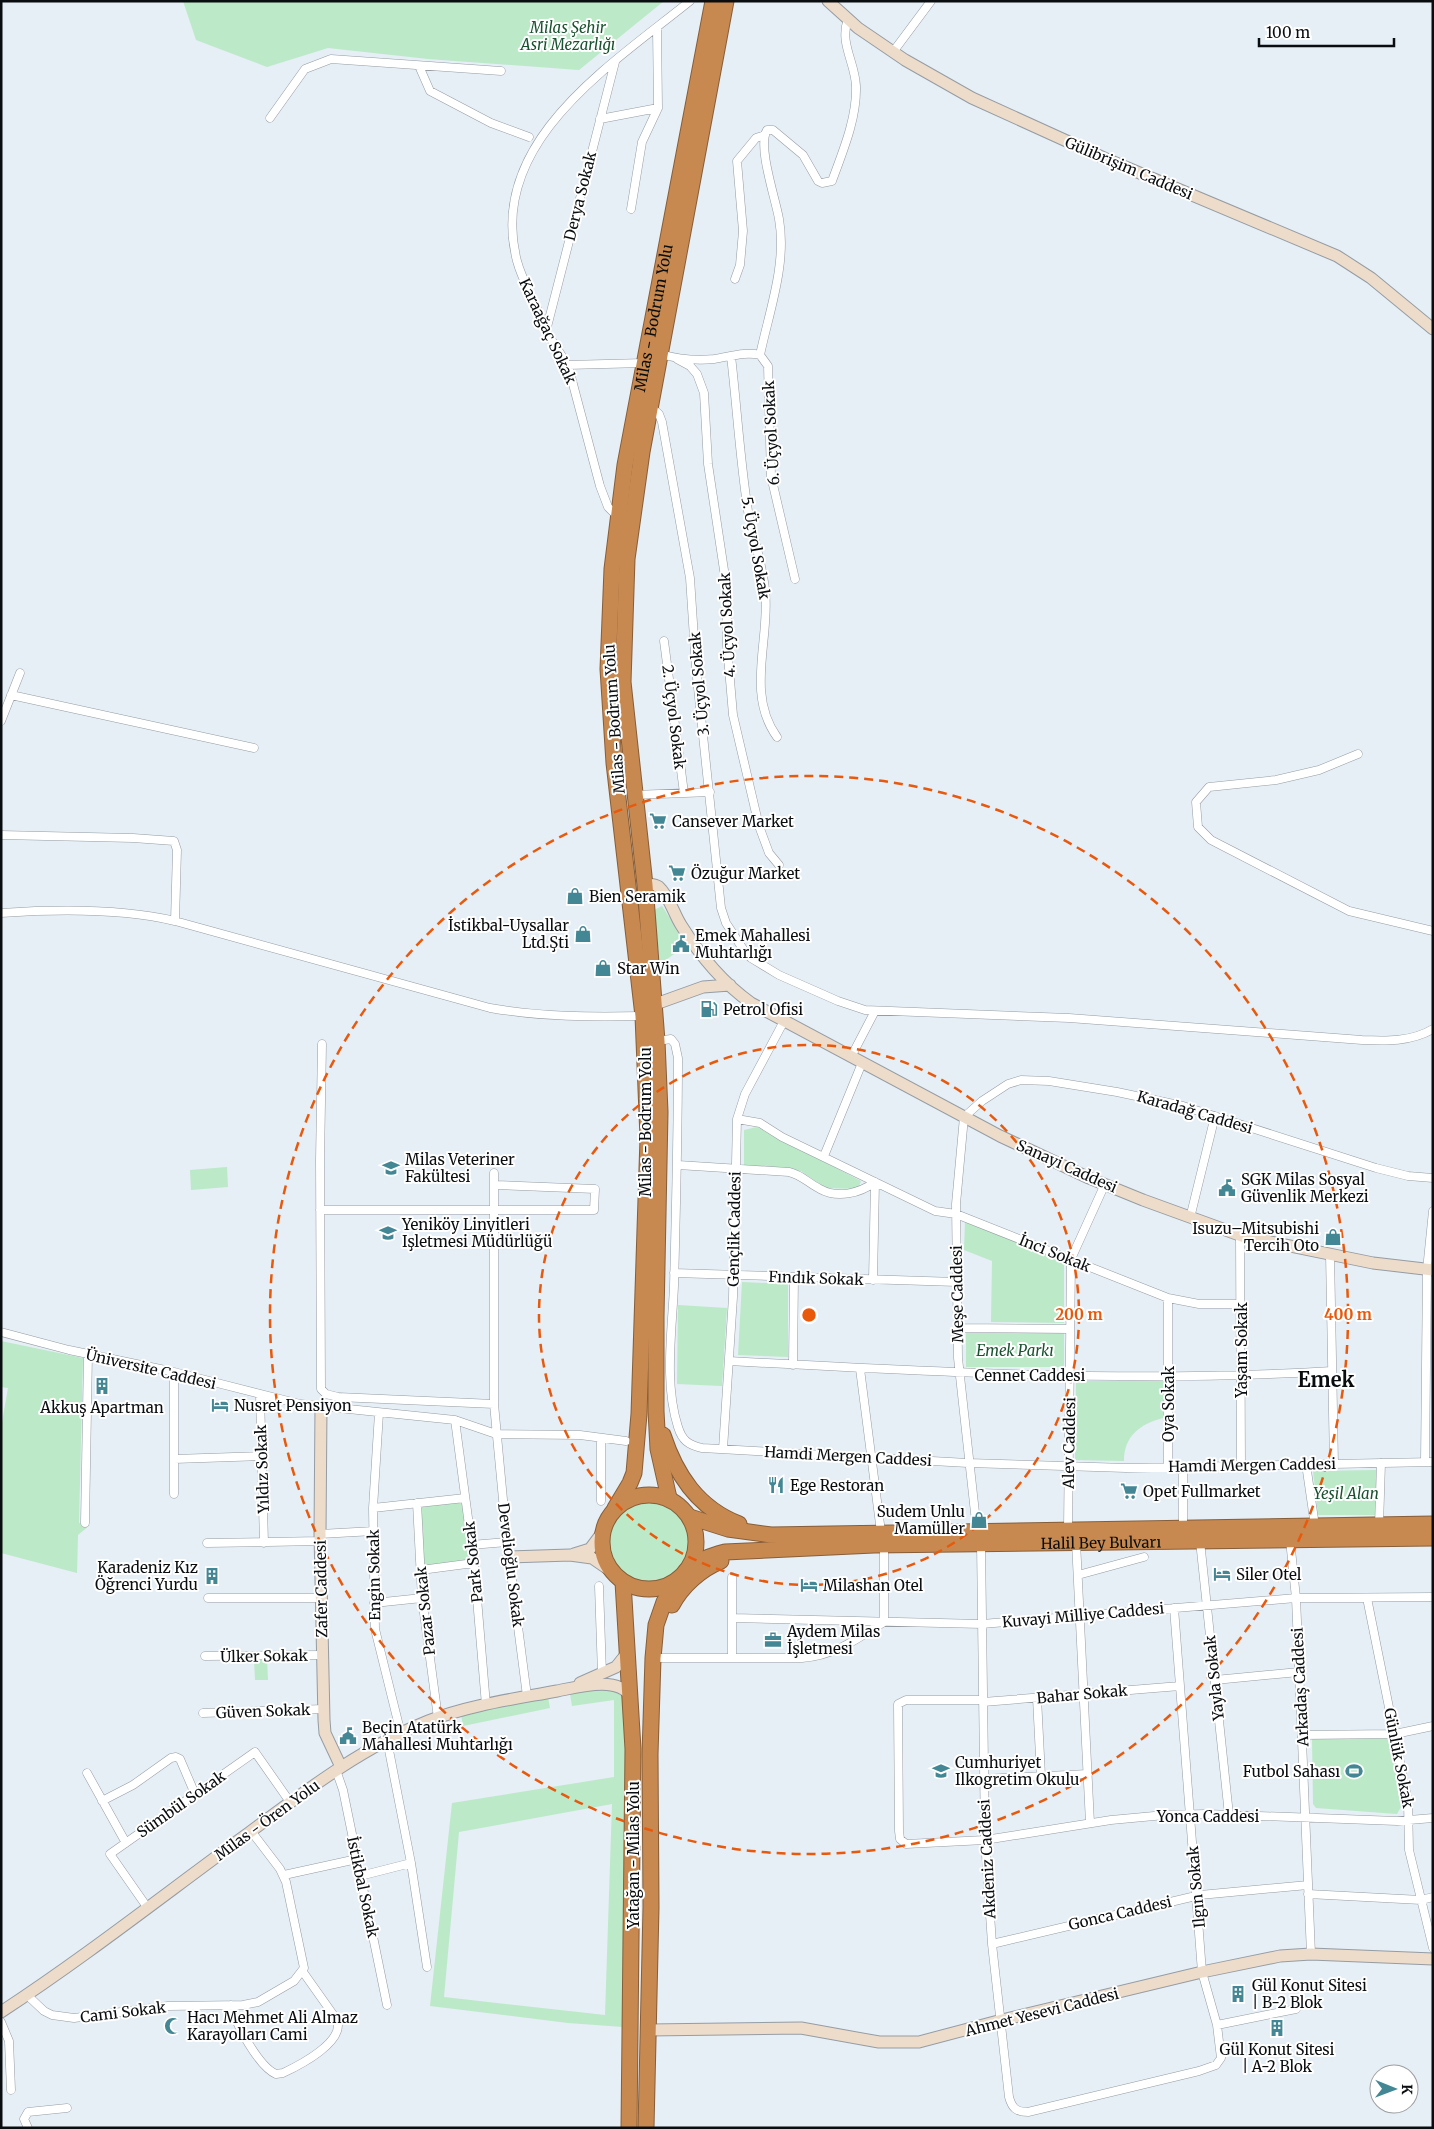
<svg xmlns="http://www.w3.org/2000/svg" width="1434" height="2129" font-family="Merriweather,serif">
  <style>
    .green { fill: #bce9c8; fill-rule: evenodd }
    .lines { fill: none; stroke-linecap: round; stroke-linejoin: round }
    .street-casing { stroke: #959ca3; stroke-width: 9 }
    .secondary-casing { stroke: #959ca3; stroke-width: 13 }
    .highway-casing { stroke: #865e39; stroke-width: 17 }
    .street { stroke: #fff; stroke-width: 8 }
    .secondary { stroke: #eedcca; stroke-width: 11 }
    .highway { stroke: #c88950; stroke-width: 15 }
    .ring { fill: none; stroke: #e8590c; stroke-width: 2.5; stroke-dasharray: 9 6 }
    .labels { text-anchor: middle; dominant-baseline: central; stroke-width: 4; stroke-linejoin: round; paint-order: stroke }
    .park-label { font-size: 15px; font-style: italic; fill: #18512f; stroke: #fff }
    .street-label { font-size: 15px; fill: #0a0d0f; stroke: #fff }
    .poi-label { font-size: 15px; fill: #0a0d0f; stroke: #fff; text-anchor: start }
    .district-label { font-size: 20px; font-weight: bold; fill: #0a0d0f; stroke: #fff }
    .centre { fill: #e8590c; stroke: #fff; stroke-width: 2.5 }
    .ring-label { font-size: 15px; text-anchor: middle; font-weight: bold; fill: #e8590c; stroke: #fff; stroke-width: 4; stroke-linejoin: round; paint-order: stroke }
  </style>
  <rect width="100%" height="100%" fill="#e6eef6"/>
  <path class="green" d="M183 1H664L579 70 428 59 328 48 267 67 196 40Z
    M662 906 687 945 660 964 654 910Z
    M757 1127 861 1181 858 1189 825 1188 801 1171 744 1166V1130Z
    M227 1167 228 1187 191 1190 190 1170Z
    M965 1222 1064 1261V1323L991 1322 992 1261 964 1250Z
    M742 1282 788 1284V1357L738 1355Z
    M678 1305 727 1308 722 1386 677 1384Z
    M966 1333H1064V1367H966Z
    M1 1341 83 1358 79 1523 90 1525 78 1535 77 1573 1 1553V1428L8 1388 1 1387Z
    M1076 1381H1163V1418C1140 1424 1124 1436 1124 1461L1075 1460Z
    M1376 1470V1515H1318L1313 1471Z
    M465 1498 474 1563 421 1570 417 1503Z
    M609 1541a41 41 0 1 1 82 0a41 41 0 1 1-82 0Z
    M254 1660H267L268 1680H255Z
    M615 1687 627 1698 623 2027 568 2023 430 2006 452 1803 614 1777V1700L572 1706 570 1694ZM612 1804 605 2015 444 1997 459 1832Z
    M548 1697 550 1708 463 1726 461 1715Z
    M1312 1738H1390L1402 1805 1397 1814 1316 1808 1313 1804Z"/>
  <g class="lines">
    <g class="street-casing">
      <path id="street" d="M893 52 931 1
        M419 66 430 91 491 123 529 137
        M270 118 305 69 331 59 501 71
        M600 119 658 108 657 28
        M631 209 642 142 658 108
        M735 279 740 265 743 231 737 161 756 138 765 135
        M546 331 615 62
        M660 354C678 359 695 361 714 359 729 357 745 351 760 355
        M731 356C737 408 740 460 748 511 753 537 762 563 765 589 771 637 745 693 777 737
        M677 359 690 366 697 374 704 393 708 464 727 590V645L733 715 759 826 769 853 779 865
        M567 365 644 363
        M650 406 659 414 662 422 690 578 696 668 721 908 726 923 745 952 751 958 779 975 838 1001 865 1010 1069 1018 1362 1040C1386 1041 1411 1042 1433 1029
        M617 516 608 507 600 486 569 369C563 355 553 344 546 331 543 325 542 318 539 313 532 295 522 280 517 261 486 143 611 65 690 1
        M795 579 771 476 768 366 760 355C769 312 787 264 779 219 776 200 757 146 767 130H773L803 155 818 181 822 183 832 181C843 151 857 118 856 86 855 62 839 43 848 19
        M664 641 684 793
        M11 695 254 748
        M1 721 20 673
        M1358 754 1319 770 1276 780 1209 787 1196 802 1198 827 1211 840 1349 911 1433 931
        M634 795 710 792
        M1 835 133 838 174 841 177 850 175 921
        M1 913C58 909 120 908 175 921L490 1008C541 1017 592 1017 643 1016
        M657 1041 671 1039 675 1044 678 1058C678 1134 676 1210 674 1286 672 1331 664 1384 678 1427 682 1440 688 1445 702 1448L968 1463 1126 1468 1433 1462
        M322 1044 320 1160 321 1389 326 1394 338 1397 494 1404
        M851 1057 875 1011
        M737 1119 760 1123 782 1137 935 1211 956 1214 1168 1298 1199 1304H1240
        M824 1156 862 1063
        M678 1165 789 1172C802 1175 808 1183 820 1189 838 1199 860 1193 875 1182
        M494 1173V1404L507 1542 527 1696
        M320 1210H594L595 1189 495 1185
        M1190 1218 1215 1116
        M1240 1235 1241 1466
        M1330 1254 1334 1464
        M674 1273 957 1282
        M873 1280 875 1182
        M1168 1298V1467L1183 1470V1528
        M958 1328 1070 1329
        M1 1332 69 1350 170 1371 300 1404 455 1420 496 1434 580 1435 626 1441
        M729 1361C930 1372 1131 1383 1332 1371
        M793 1365 794 1277
        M860 1369 881 1532
        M260 1395 264 1543
        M379 1413 373 1508 375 1629 401 1734
        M455 1420 474 1563 486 1705
        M601 1439V1501
        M723 1449 733 1297 737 1119 745 1094 784 1021
        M174 1459 262 1456
        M1425 1462 1427 1270 1433 1211
        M1306 1464 1315 1526
        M174 1494V1372
        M417 1503 422 1598 438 1718
        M373 1508 465 1498
        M85 1523 88 1354
        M1379 1525 1381 1463
        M1068 1530 1071 1259 1105 1184
        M977 1531 958 1358 956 1204 964 1117 982 1101 1008 1084 1021 1080 1049 1081 1117 1092 1183 1106 1376 1168 1408 1176 1433 1178
        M320 1534 374 1531
        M1290 1540 1296 1598 1311 1954
        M1200 1541 1229 1815
        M1076 1542 1090 1823
        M207 1543 320 1541
        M981 1544 985 1840 992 1944 1009 2097C1012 2108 1016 2112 1028 2112L1199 2071 1216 2065 1221 2058 1217 2025 1202 1972 1174 1608
        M471 1545 507 1542
        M421 1570 474 1563
        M1078 1575 1144 1557
        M599 1586 602 1674
        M208 1598H322
        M1367 1598 1408 1802 1409 1850 1433 1948
        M374 1603 422 1598
        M733 1618 982 1624 1296 1598 1433 1597
        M205 1656 323 1655
        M732 1657V1577
        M653 1658H802C834 1656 857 1639 884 1622V1545
        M1215 1680 1299 1672
        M1037 1698 1041 1776
        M983 1700H906L898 1704 899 1831 900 1839 906 1844 985 1840 1111 1820 1165 1815 1206 1814 1397 1821 1433 1818
        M983 1702 1180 1686
        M203 1713 324 1709
        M1302 1735 1395 1734 1433 1726
        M387 1740 411 1863 427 1967
        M336 1770 343 1790 387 2005
        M87 1773 126 1843
        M984 1779 1088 1774
        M102 1801 133 1785 171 1758 176 1757 180 1759 195 1794
        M284 1875 357 1859
        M360 1876 411 1863
        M1308 1894 1421 1900 1433 1897
        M147 1907 110 1854 255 1752 290 1802
        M992 1944 1200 1895 1308 1885
        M27 1995 44 2011 52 2015 74 2018 168 2006 243 2005 258 2002 294 1981 304 1968 286 1882 280 1869 251 1831
        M231 2005C235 2023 259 2067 276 2074L283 2073C300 2065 345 2042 337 2020L303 1972
        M1 2022 9 2041 11 2090
        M1217 2025 1296 2009
        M28 2128 24 2119 28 2112 67 2108"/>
    </g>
    <g class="secondary-casing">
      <path id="secondary" d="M828 1 858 28 905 60 972 98 1104 158 1337 256 1371 278 1433 329
        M645 885C650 884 655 884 659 887 669 896 674 914 681 925 699 954 723 983 751 1003L1000 1136 1089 1178 1143 1200 1242 1236 1373 1263 1433 1270
        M653 1005 703 987 730 985
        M321 1407 320 1534 324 1720 325 1733 341 1767
        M574 1554 590 1549 602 1533
        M509 1557 570 1555 592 1558 611 1571
        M580 1683 616 1667 628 1652
        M1 2012C85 1957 165 1894 246 1835 304 1792 361 1748 428 1721 469 1705 514 1699 557 1691 578 1687 618 1675 631 1697
        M649 2030 801 2028 879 2042H919L1002 2020 1202 1972 1280 1956 1311 1954 1433 1959"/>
    </g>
    <g class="highway-casing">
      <g id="highway">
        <path d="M663 1435C676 1475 698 1508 739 1524"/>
        <circle cx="649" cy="1542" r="47"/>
        <path d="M669 1498 658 1449 656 1411V1317L660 1112 657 1041 645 885 623 682 627 559 642 452 726 1"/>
        <path id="s1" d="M615 1508 630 1483 634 1473 639 1414 648 1138 643 1016 614 763 608 669 612 569 625 465 713 1"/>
        <path d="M690 1517 728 1529 771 1535 1433 1524"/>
        <path id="s2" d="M686 1571C698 1560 710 1556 725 1552L874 1545 1433 1538"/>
        <path d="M623 1582 633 1749 629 2128"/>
        <path d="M672 1605C682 1586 701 1569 721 1561"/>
        <path d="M646 2128 651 1907 650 1754 653 1658 656 1625 664 1602 676 1581"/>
      </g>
    </g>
    <use href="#street" class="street"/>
    <use href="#secondary" class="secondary"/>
    <use href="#highway" class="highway"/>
  </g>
  <g class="ring">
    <circle cx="809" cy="1315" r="270"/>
    <circle cx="809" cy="1315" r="539"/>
  </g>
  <defs>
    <g id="supermarket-bare" transform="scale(1.35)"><path d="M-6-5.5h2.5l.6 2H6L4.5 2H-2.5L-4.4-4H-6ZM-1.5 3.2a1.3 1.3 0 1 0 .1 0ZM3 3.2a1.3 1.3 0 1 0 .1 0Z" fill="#438795" stroke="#fff" stroke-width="2.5" paint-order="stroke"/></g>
    <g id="shop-bare" transform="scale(1.35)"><path d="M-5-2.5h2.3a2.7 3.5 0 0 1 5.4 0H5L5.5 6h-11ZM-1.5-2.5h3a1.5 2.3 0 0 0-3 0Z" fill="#438795" stroke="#fff" stroke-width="2.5" paint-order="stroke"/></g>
    <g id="civic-bare" transform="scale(1.35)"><path d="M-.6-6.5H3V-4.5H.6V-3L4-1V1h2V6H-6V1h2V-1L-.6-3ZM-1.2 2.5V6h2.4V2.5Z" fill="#438795" stroke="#fff" stroke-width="2.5" paint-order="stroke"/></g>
    <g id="fuel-bare" transform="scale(1.35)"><path d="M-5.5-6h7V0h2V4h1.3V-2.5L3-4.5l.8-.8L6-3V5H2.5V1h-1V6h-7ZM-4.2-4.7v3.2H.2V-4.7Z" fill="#438795" stroke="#fff" stroke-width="2.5" paint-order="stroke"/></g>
    <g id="school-bare" transform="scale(1.35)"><path d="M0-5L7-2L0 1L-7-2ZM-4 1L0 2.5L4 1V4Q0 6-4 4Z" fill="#438795" stroke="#fff" stroke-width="2.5" paint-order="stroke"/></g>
    <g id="building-bare" transform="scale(1.35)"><path d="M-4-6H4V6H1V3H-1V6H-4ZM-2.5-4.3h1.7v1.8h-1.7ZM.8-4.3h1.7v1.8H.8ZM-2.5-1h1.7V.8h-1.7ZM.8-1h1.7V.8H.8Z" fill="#438795" stroke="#fff" stroke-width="2.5" paint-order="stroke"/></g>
    <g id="hotel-bare" transform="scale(1.35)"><path d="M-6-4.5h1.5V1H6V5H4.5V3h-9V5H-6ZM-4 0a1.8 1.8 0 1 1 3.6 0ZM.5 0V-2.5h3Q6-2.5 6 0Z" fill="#438795" stroke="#fff" stroke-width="2.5" paint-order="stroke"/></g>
    <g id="restaurant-bare" transform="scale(1.35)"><path d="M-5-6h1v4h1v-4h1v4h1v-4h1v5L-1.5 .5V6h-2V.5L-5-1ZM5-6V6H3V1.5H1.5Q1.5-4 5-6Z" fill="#438795" stroke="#fff" stroke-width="2.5" paint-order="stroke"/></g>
    <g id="office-bare" transform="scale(1.35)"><path d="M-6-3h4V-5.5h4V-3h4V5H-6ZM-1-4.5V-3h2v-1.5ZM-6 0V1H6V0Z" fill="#438795" stroke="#fff" stroke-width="2.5" paint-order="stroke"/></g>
    <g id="stadium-bare" transform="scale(1.35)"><path d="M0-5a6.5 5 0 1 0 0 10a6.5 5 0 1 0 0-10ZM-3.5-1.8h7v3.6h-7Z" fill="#438795" stroke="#fff" stroke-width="2.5" paint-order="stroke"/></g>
    <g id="mosque-bare" transform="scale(1.35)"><path d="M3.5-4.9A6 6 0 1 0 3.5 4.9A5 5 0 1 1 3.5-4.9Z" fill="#438795" stroke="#fff" stroke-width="2.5" paint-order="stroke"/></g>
  </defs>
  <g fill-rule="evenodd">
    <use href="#supermarket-bare" x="658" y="821"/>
    <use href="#supermarket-bare" x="677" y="873"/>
    <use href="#shop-bare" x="575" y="896"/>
    <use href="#shop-bare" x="583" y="934"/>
    <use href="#civic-bare" x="681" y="944"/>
    <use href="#shop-bare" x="603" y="968"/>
    <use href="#fuel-bare" x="709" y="1009"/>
    <use href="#school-bare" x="391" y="1168"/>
    <use href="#civic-bare" x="1227" y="1188"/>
    <use href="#school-bare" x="388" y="1233"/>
    <use href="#shop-bare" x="1333" y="1237"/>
    <use href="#building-bare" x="102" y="1386"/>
    <use href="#hotel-bare" x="220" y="1405"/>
    <use href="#restaurant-bare" x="776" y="1485"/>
    <use href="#supermarket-bare" x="1129" y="1491"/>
    <use href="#shop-bare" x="979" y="1520"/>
    <use href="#hotel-bare" x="1222" y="1574"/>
    <use href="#building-bare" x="212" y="1576"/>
    <use href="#hotel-bare" x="809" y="1585"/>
    <use href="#office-bare" x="773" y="1640"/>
    <use href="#civic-bare" x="348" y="1736"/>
    <use href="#school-bare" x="941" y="1771"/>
    <use href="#stadium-bare" x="1354" y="1771"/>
    <use href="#building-bare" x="1238" y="1994"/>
    <use href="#mosque-bare" x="173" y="2026"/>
    <use href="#building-bare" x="1277" y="2028"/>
  </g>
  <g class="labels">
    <g class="park-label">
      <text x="568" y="27">Milas Şehir<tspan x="568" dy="17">Asri Mezarlığı</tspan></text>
      <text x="1015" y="1350">Emek Parkı</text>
      <text x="1346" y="1493">Yeşil Alan</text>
    </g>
    <g class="street-label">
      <text transform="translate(1129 168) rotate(23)">Gülibrişim Caddesi</text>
      <text transform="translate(580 196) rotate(-76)">Derya Sokak</text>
      <text stroke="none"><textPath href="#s1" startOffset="1201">Milas - Bodrum Yolu</textPath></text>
      <text transform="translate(548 331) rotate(65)">Karaağaç Sokak</text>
      <text transform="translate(771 433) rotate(-93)">6. Üçyol Sokak</text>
      <text transform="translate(756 548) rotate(80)">5. Üçyol Sokak</text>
      <text transform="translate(727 625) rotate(-93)">4. Üçyol Sokak</text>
      <text transform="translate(699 684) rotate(-95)">3. Üçyol Sokak</text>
      <text transform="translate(674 717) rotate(83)">2. Üçyol Sokak</text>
      <text transform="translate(614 719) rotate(-94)">Milas - Bodrum Yolu</text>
      <text transform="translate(1195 1112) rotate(16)">Karadağ Caddesi</text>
      <text transform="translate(645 1122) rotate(-90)">Milas - Bodrum Yolu</text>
      <text transform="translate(1067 1166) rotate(24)">Sanayi Caddesi</text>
      <text transform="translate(734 1229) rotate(-89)">Gençlik Caddesi</text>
      <text transform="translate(1055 1253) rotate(22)">İnci Sokak</text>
      <text transform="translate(816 1278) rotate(2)">Fındık Sokak</text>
      <text transform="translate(957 1294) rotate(-91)">Meşe Caddesi</text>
      <text transform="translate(1241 1350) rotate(-90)">Yaşam Sokak</text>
      <text transform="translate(151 1369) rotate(13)">Üniversite Caddesi</text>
      <text x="1030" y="1375">Cennet Caddesi</text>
      <text transform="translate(1168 1404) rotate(-90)">Oya Sokak</text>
      <text transform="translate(1069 1443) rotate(-89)">Alev Caddesi</text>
      <text transform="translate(848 1456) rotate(3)">Hamdi Mergen Caddesi</text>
      <text transform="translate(1252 1465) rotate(-1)">Hamdi Mergen Caddesi</text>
      <text transform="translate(262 1469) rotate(-92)">Yıldız Sokak</text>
      <text stroke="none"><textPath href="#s2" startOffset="420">Halil Bey Bulvarı</textPath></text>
      <text transform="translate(473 1562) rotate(-96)">Park Sokak</text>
      <text transform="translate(511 1565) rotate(83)">Develioğlu Sokak</text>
      <text transform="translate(374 1575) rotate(-91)">Engin Sokak</text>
      <text transform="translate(321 1589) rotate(-91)">Zafer Caddesi</text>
      <text transform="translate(425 1611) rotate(-96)">Pazar Sokak</text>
      <text transform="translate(1083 1615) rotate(-5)">Kuvayi Milliye Caddesi</text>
      <text transform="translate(264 1656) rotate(-1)">Ülker Sokak</text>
      <text transform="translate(1214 1678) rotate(-96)">Yayla Sokak</text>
      <text transform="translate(1300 1687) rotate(-93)">Arkadaş Caddesi</text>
      <text transform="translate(1082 1694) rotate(-5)">Bahar Sokak</text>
      <text transform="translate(263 1711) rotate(-2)">Güven Sokak</text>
      <text transform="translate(1399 1758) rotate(79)">Günlük Sokak</text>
      <text transform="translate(181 1804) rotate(-35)">Sümbül Sokak</text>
      <text x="1208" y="1816">Yonca Caddesi</text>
      <text transform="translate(267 1820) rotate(-36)">Milas - Ören Yolu</text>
      <text transform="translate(633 1855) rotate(-90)">Yatağan - Milas Yolu</text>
      <text transform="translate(987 1859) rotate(-93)">Akdeniz Caddesi</text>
      <text transform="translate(363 1887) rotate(78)">İstikbal Sokak</text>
      <text transform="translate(1196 1887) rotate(-95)">Ilgın Sokak</text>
      <text transform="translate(1120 1913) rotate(-13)">Gonca Caddesi</text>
      <text transform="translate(123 2012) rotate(-7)">Cami Sokak</text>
      <text transform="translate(1042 2012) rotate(-14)">Ahmet Yesevi Caddesi</text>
    </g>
    <g class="poi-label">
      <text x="672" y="821">Cansever Market</text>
      <text x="691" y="873">Özuğur Market</text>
      <text x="589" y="896">Bien Seramik</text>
      <text x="569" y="925" text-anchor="end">İstikbal-Uysallar<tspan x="569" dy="17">Ltd.Şti</tspan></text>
      <text x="695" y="935">Emek Mahallesi<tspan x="695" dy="17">Muhtarlığı</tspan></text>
      <text x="617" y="968">Star Win</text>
      <text x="723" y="1009">Petrol Ofisi</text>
      <text x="405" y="1159">Milas Veteriner<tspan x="405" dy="17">Fakültesi</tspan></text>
      <text x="1241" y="1179">SGK Milas Sosyal<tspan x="1241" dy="17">Güvenlik Merkezi</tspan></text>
      <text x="402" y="1224">Yeniköy Linyitleri<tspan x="402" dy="17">Işletmesi Müdürlüğü</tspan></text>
      <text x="1319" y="1228" text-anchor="end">Isuzu–Mitsubishi<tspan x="1319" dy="17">Tercih Oto</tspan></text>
      <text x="234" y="1405">Nusret Pensiyon</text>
      <text x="102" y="1407" text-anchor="middle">Akkuş Apartman</text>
      <text x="790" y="1485">Ege Restoran</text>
      <text x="1143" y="1491">Opet Fullmarket</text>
      <text x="965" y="1511" text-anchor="end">Sudem Unlu<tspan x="965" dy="17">Mamüller</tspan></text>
      <text x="198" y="1567" text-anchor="end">Karadeniz Kız<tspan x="198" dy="17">Öğrenci Yurdu</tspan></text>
      <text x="1236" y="1574">Siler Otel</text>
      <text x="823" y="1585">Milashan Otel</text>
      <text x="787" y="1631">Aydem Milas<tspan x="787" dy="17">İşletmesi</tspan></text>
      <text x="362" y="1727">Beçin Atatürk<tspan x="362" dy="17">Mahallesi Muhtarlığı</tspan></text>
      <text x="955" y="1762">Cumhuriyet<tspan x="955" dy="17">Ilkogretim Okulu</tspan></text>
      <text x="1340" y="1771" text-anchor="end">Futbol Sahası</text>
      <text x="1252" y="1985">Gül Konut Sitesi<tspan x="1252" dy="17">| B-2 Blok</tspan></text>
      <text x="187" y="2017">Hacı Mehmet Ali Almaz<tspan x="187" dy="17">Karayolları Cami</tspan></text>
      <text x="1277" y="2049" text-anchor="middle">Gül Konut Sitesi<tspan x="1277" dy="17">| A-2 Blok</tspan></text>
    </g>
    <g class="district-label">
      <text x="1326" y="1379">Emek</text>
    </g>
  </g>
  <circle cx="809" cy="1315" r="8" class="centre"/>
  <g class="ring-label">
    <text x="1079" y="1320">200 m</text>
    <text x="1348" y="1320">400 m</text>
  </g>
  <rect width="1434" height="2129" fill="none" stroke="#0a0d0f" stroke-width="5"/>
  <g transform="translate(1394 2089) rotate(91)"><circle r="24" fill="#ffffff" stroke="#9d9e9f"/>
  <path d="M0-4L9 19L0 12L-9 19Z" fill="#438795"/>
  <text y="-8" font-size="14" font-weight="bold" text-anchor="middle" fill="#0a0d0f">K</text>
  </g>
  <path d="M1259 38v8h135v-8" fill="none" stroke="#0a0d0f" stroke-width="2.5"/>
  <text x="1266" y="38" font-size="15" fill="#0a0d0f" stroke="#ffffff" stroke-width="4" paint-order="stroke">100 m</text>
</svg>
